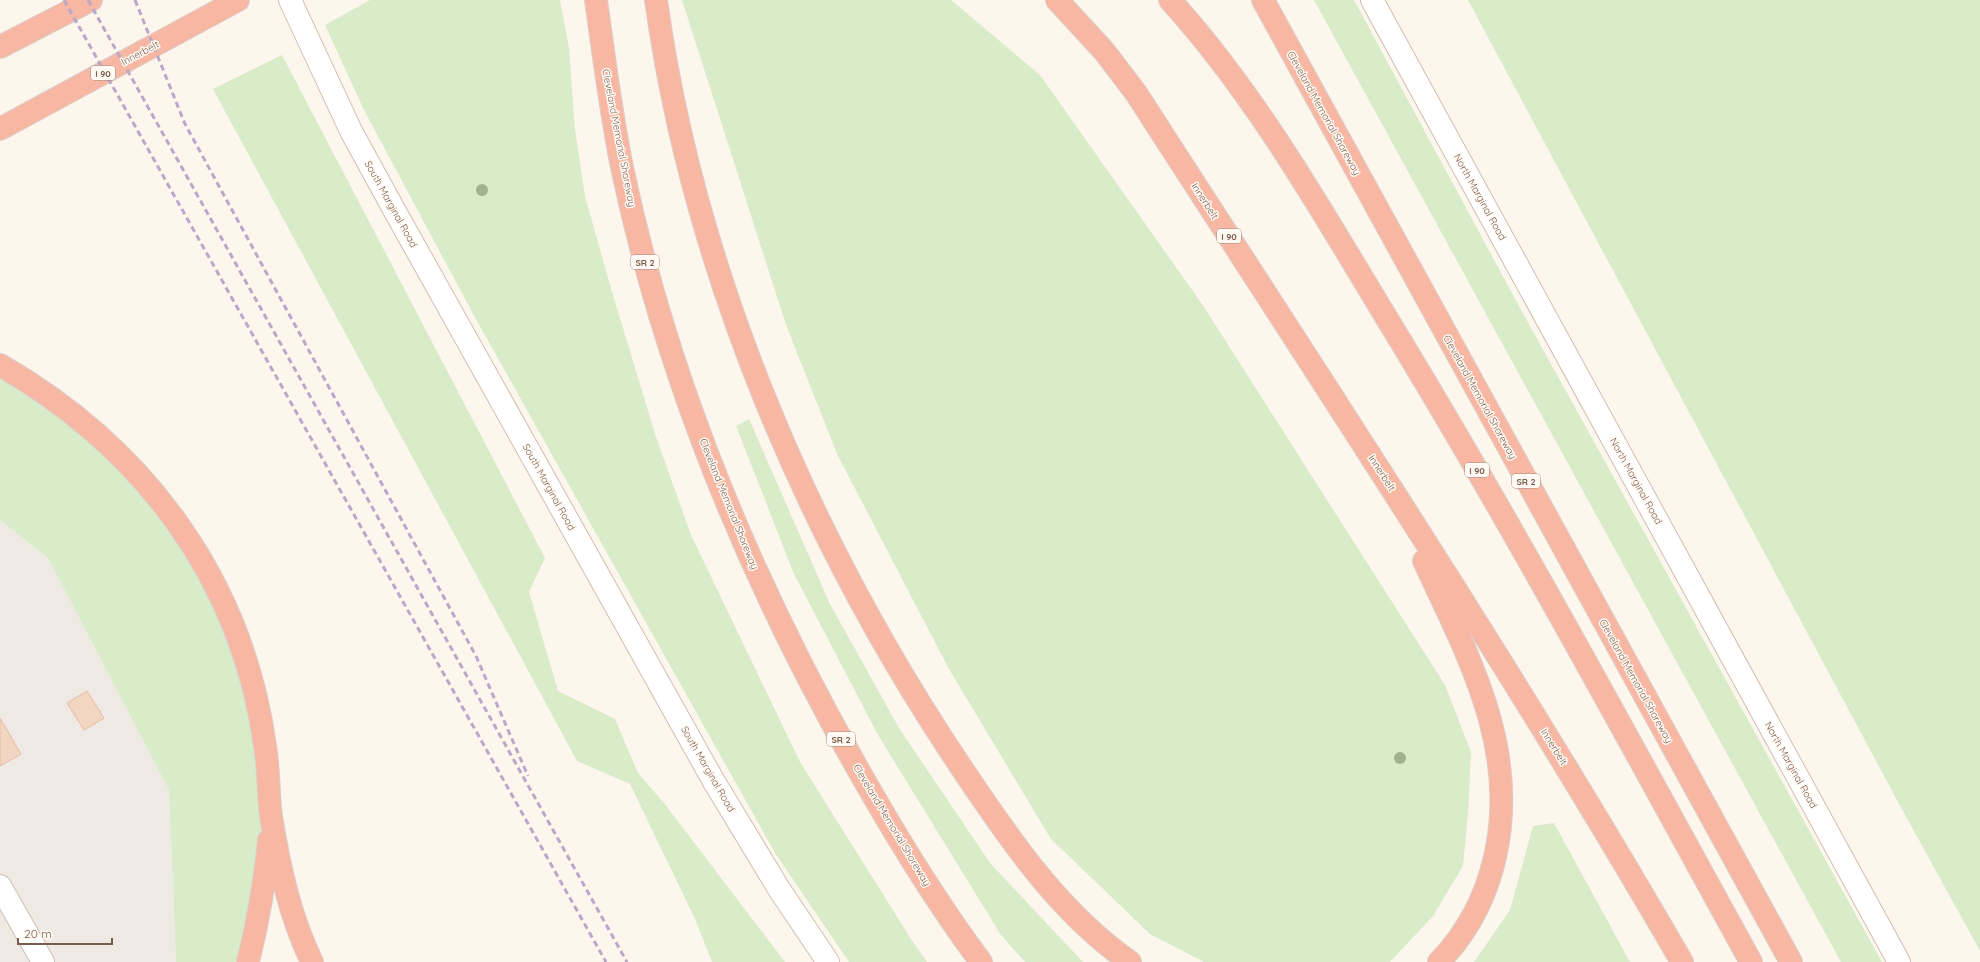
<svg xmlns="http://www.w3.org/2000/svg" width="1980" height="962" font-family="Quicksand,sans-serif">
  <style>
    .industrial { fill: #efe9e4 }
    .green { fill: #d8ecc9 }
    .building { fill: #f3d5c3; stroke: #e6bba3 }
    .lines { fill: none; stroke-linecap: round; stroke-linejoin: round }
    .minor-casing { stroke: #d1beb0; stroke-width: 24 }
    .highway-casing { stroke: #dad1cd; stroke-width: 24 }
    .minor { stroke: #fff; stroke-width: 22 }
    .highway { stroke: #f7b7a3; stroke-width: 22 }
    .rail { stroke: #b9a8c9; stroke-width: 3; stroke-dasharray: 6 4; stroke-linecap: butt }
    .tree { fill: #a0b28e }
    .labels { text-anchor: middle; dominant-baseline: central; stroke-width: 3; stroke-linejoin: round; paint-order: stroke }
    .shield { fill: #fffaf3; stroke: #a28b7f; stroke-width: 1 }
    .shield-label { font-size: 9px; font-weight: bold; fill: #7a5c4d }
    .street-label { font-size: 10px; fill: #7a5c4d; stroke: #fffaf3 }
  </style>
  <rect width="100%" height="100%" fill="#fdf6ec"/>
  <path class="industrial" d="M0 520 48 558 169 790 176 962H0Z"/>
  <path class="green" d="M370 0H560L569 48 575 129 585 196 610 285 655 434 691 535 800 762 913 942 927 962H849L775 853 472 312 363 108 325 25Z
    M682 0H951L1040 75 1202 304 1445 685 1471 752 1468 814 1463 866 1433 916 1390 962H1204L1150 934 1051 839 949 669 838 456 786 325Z
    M1314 0H1354L1520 308 1882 962H1841Z
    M1468 0H1980V951L1898 802Z
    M282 55 545 558 529 592 558 691 615 719 638 773 664 803 785 962H712L695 919 630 784 577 761 213 89Z
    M0 365 110 446 221 597 269 782 248 962H176L169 790 48 558 0 520Z
    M749 419 830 604 899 728 990 863 1083 962H1025L1001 935 878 735 794 574 736 426Z
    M1554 823 1630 962H1474L1510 910 1533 826Z"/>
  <path class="building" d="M87 691 104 718 84 730 67 703Z
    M0 718 21 754 0 766Z"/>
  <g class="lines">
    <g class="minor-casing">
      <path id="minor" d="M290 0 351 131 392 206 713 780 779 889 828 962
        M1372 0 1899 962
        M0 886 43 962"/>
    </g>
    <g class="highway-casing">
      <path id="highway" d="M596 0C604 57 611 115 623 172 669 387 757 595 867 785 902 846 939 906 981 962
        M656 0C694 274 811 545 965 773 1012 843 1061 914 1130 962
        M1057 0 1104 51 1136 93C1321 380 1511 666 1682 962
        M1170 0C1256 95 1320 208 1386 317 1515 528 1632 746 1751 962
        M1263 0 1791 962
        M0 47 91 0
        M0 129 238 0
        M0 365C144 448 242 579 265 746 269 769 268 793 271 816 279 866 290 917 312 962
        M1424 561C1468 656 1520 749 1495 857 1486 897 1468 932 1439 962
        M248 962C258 922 265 881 269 840"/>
    </g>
    <use href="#minor" class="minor"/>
    <use href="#highway" class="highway"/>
    <path class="rail" d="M64 0 606 962
      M88 0 627 962
      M135 0 185 124 476 656 528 776"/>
  </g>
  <g class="tree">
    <circle cx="482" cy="190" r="6"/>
    <circle cx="1400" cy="758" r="6"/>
  </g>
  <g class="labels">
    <g class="shield">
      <rect x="91" y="66" width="24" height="14" rx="3"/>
      <rect x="1217" y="229" width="24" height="14" rx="3"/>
      <rect x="631" y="255" width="28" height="14" rx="3"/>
      <rect x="1465" y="463" width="24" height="14" rx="3"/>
      <rect x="1512" y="474" width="28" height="14" rx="3"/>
      <rect x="827" y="732" width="28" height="14" rx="3"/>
    </g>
    <g class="shield-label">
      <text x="103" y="73">I 90</text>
      <text x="1229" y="236">I 90</text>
      <text x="645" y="262">SR 2</text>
      <text x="1477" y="470">I 90</text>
      <text x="1526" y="481">SR 2</text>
      <text x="841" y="739">SR 2</text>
    </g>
    <g class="street-label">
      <text transform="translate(140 53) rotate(-28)">Innerbelt</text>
      <text transform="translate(1324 113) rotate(61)">Cleveland Memorial Shoreway</text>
      <text transform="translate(619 138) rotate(79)">Cleveland Memorial Shoreway</text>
      <text transform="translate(1480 197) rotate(61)">North Marginal Road</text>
      <text transform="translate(1205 201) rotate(57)">Innerbelt</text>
      <text transform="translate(391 204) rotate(61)">South Marginal Road</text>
      <text transform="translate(1480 397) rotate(61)">Cleveland Memorial Shoreway</text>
      <text transform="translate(1382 473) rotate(57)">Innerbelt</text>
      <text transform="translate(1636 481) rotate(61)">North Marginal Road</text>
      <text transform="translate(549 487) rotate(61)">South Marginal Road</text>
      <text transform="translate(729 504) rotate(68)">Cleveland Memorial Shoreway</text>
      <text transform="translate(1636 681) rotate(61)">Cleveland Memorial Shoreway</text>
      <text transform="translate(1554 747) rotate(58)">Innerbelt</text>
      <text transform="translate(1791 765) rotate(61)">North Marginal Road</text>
      <text transform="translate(708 769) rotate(60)">South Marginal Road</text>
      <text transform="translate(892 825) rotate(59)">Cleveland Memorial Shoreway</text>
    </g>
  </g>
  <path d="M18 938v6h94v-6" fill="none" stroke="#7a5c4d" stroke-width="2"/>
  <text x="24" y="938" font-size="12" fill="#7a5c4d" stroke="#fffaf3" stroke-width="3" paint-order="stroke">20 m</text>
</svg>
